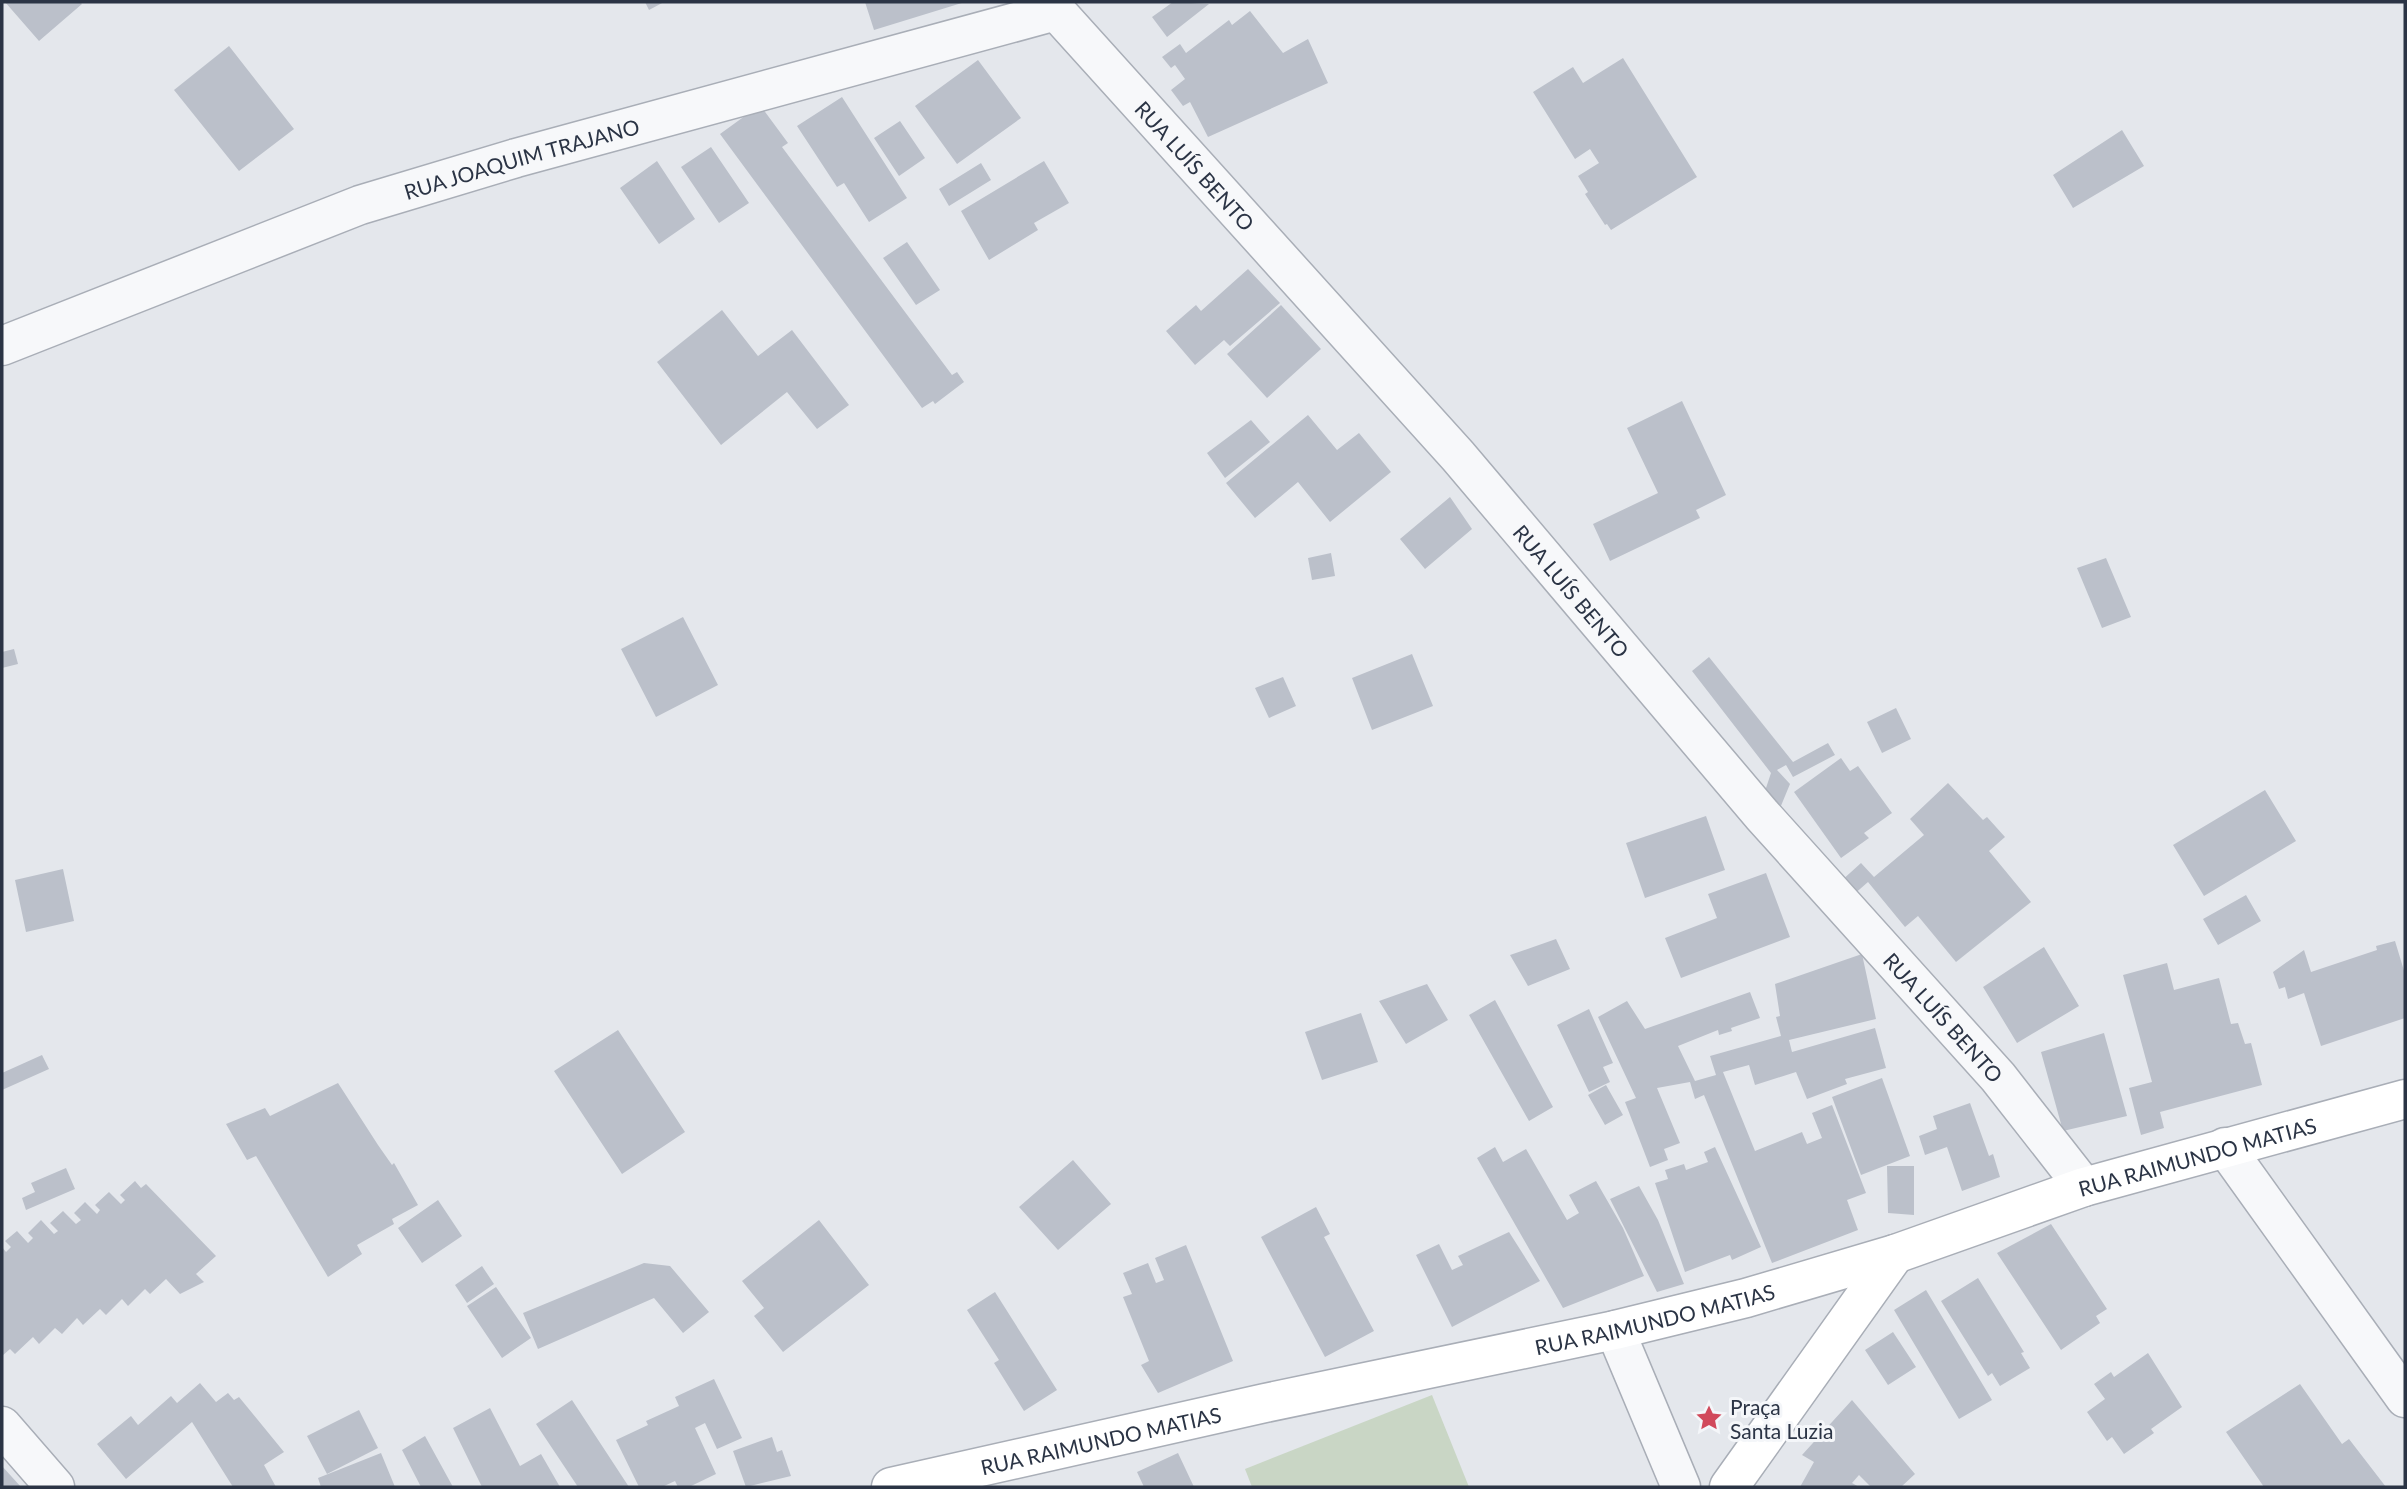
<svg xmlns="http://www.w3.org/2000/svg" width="2407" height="1489" font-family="Lato,sans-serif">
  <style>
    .green { fill: #c9d6c5 }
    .building { fill: #bbc0ca }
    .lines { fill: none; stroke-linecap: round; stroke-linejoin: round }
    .street-casing { stroke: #a9aeb7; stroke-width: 41 }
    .secondary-casing { stroke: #a9aeb7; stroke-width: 41 }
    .street { stroke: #f7f8fa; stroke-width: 38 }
    .secondary { stroke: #fff; stroke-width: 38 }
    .labels { text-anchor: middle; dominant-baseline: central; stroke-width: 6; stroke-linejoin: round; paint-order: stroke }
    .street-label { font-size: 21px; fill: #2b3445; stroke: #f4f6f9 }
    .poi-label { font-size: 21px; fill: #2b3445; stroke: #f4f6f9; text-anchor: start }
  </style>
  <rect width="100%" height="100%" fill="#e4e7ec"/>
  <path class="green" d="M1432 1395 1469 1487H1252L1245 1469Z"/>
  <path class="building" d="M5 2H80L82 4 39 41Z
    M645 2H664L649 10Z
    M865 2H965L874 30Z
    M1173 2 1209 4 1167 37 1152 17Z
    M1250 11 1283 53 1308 39 1328 83 1208 137 1190 102 1183 106 1171 90 1185 79 1175 65 1171 68 1162 57 1180 44 1186 53 1229 20 1232 25Z
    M229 46 294 129 239 171 174 90Z
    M1623 58 1697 177 1611 230 1607 224 1605 225 1585 194 1588 192 1578 176 1599 163 1590 149 1575 159 1533 92 1573 67 1583 83Z
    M978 60 1021 118 957 164 915 106Z
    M842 97 907 198 869 222 844 183 837 187 797 126Z
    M760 105 788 143 782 147 952 375 957 372 964 382 935 404 933 401 922 408 720 134Z
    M900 121 925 158 899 176 874 138Z
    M2122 130 2144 166 2073 208 2053 175Z
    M711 147 749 203 719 223 681 167Z
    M657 161 695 219 659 244 620 188Z
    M1044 161 1069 203 1034 223 1038 230 989 260 961 211Z
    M981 163 991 180 949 206 939 189Z
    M907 242 940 290 916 305 883 258Z
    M1248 269 1280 303 1230 346 1224 340 1195 365 1166 331 1196 305 1201 311Z
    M1281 305 1321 349 1267 398 1227 354Z
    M722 310 758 356 792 330 849 405 817 429 787 392 721 445 657 362Z
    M1682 401 1726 495 1696 510 1700 518 1610 561 1593 524 1658 493 1627 428Z
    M1308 415 1337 450 1359 433 1391 472 1330 522 1298 482 1255 518 1226 483Z
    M1251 420 1270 442 1225 478 1207 453Z
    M1450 497 1472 529 1425 569 1400 539Z
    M1331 553 1335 576 1312 580 1308 558Z
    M2106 558 2131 617 2102 628 2077 568Z
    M683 617 718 685 656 717 621 649Z
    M14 649 18 664 2 668V652Z
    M1412 654 1433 706 1372 730 1352 678Z
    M1709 657 1793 762 1828 743 1835 755 1793 777 1786 765 1777 770 1790 784 1778 813 1763 797 1771 773 1692 671Z
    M1283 677 1296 706 1269 718 1255 688Z
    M1896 708 1911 739 1882 753 1867 722Z
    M1841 758 1850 771 1858 766 1892 813 1864 833 1869 838 1841 858 1794 792Z
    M1948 783 1983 820 1987 817 2005 837 1989 851 2031 902 1956 962 1918 916 1905 927 1868 882 1852 896 1840 882 1861 863 1874 877 1924 835 1910 819Z
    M2265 790 2296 841 2204 896 2173 845Z
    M1706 816 1725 870 1645 898 1626 843Z
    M63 869 74 921 26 932 15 880Z
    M1766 873 1790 937 1681 978 1665 938 1717 918 1708 894Z
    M2246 895 2261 921 2218 945 2203 919Z
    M1556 939 1570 969 1528 986 1510 955Z
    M2395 941 2405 974V1018L2321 1046 2304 993 2288 999 2285 987 2279 989 2273 972 2304 950 2311 972 2377 950 2376 946Z
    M2044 947 2079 1006 2017 1043 1983 987Z
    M1862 954 1876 1019 1789 1040 1792 1052 1875 1028 1886 1068 1845 1079 1847 1084 1807 1099 1796 1072 1755 1085 1749 1065 1723 1072 1755 1151 1802 1132 1807 1144 1822 1138 1812 1113 1832 1105 1866 1193 1847 1200 1858 1230 1772 1263 1704 1095 1695 1099 1690 1082 1657 1088 1680 1143 1664 1149 1668 1160 1650 1167 1625 1102 1636 1098 1598 1017 1627 1001 1645 1029 1750 992 1760 1018 1731 1028 1732 1031 1719 1035 1718 1030 1678 1046 1695 1081 1716 1075 1710 1056 1781 1036 1776 1017 1780 1016 1775 984Z
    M2167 963 2174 990 2219 978 2231 1024 2238 1023 2245 1044 2251 1043 2262 1085 2160 1112 2164 1128 2141 1135 2129 1088 2152 1082 2123 975Z
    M1427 984 1448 1020 1406 1044 1379 1001Z
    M1495 1000 1553 1107 1529 1121 1469 1015Z
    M1589 1009 1613 1063 1603 1067 1610 1082 1589 1092 1557 1025Z
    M1361 1013 1378 1062 1322 1080 1305 1032Z
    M618 1030 685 1132 622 1174 554 1071Z
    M2104 1033 2127 1116 2063 1131 2041 1052Z
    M42 1055 49 1069 2 1090V1073Z
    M1882 1078 1910 1156 1861 1175 1832 1097Z
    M338 1083 378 1145 392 1165 394 1163 418 1205 392 1219 394 1224 357 1245 362 1254 328 1277 256 1156 247 1160 226 1124 265 1108 270 1116Z
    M1606 1085 1623 1115 1605 1125 1588 1095Z
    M1970 1103 1989 1156 1993 1154 2000 1177 1962 1191 1947 1147 1925 1155 1919 1136 1937 1129 1933 1116Z
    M1495 1147 1503 1162 1526 1149 1567 1220 1579 1213 1569 1195 1596 1181 1623 1228 1644 1276 1563 1308 1477 1158Z
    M1715 1147 1761 1247 1732 1260 1730 1255 1685 1272 1655 1183 1668 1179 1665 1170 1684 1164 1686 1170 1708 1162 1704 1152Z
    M1073 1160 1111 1204 1058 1250 1019 1207Z
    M1887 1166H1914V1215L1888 1213Z
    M66 1168 75 1189 26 1210 22 1198 35 1192 31 1183Z
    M135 1181 141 1188 146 1184 216 1256 196 1274 204 1282 180 1294 166 1279 150 1294 145 1289 128 1306 122 1299 106 1315 100 1309 83 1325 77 1318 62 1334 55 1328 39 1344 33 1337 15 1354 10 1349 2 1356V1247L6 1252 11 1247 5 1241 17 1231 28 1243 33 1238 28 1233 41 1220 54 1234 58 1231 50 1223 63 1211 76 1224 81 1220 74 1213 85 1202 97 1214 100 1210 95 1205 109 1192 121 1204 125 1200 120 1195Z
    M1639 1186 1658 1220 1684 1284 1657 1292 1610 1199Z
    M438 1200 462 1236 422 1263 398 1228Z
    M1316 1207 1330 1234 1324 1237 1374 1331 1325 1357 1261 1237Z
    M819 1220 869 1285 783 1352 754 1316 764 1308 742 1281Z
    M2051 1224 2107 1309 2096 1316 2100 1323 2061 1350 1997 1253Z
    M1509 1232 1540 1281 1452 1327 1416 1255 1439 1244 1452 1270 1463 1265 1458 1256Z
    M1186 1245 1233 1361 1158 1393 1141 1365 1149 1361 1123 1297 1132 1294 1123 1273 1148 1263 1156 1283 1164 1280 1155 1258Z
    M644 1263 670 1266 709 1312 683 1333 654 1298 538 1349 523 1313Z
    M482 1266 494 1284 467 1303 455 1285Z
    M1978 1278 2024 1352 2021 1353 2030 1368 2000 1386 1992 1373 1988 1376 1941 1301Z
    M496 1287 531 1338 502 1358 467 1306Z
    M1926 1290 1992 1400 1959 1419 1894 1310Z
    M995 1292 1057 1390 1024 1411 994 1363 999 1360 967 1310Z
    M1893 1332 1916 1367 1888 1385 1865 1350Z
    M2148 1353 2182 1407 2151 1429 2154 1433 2124 1454 2112 1437 2107 1441 2087 1412 2105 1399 2094 1384 2111 1372 2114 1377Z
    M714 1379 742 1438 717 1449 705 1423 695 1428 716 1474 689 1487H678L675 1481 662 1487H639L616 1440 648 1425 646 1421 679 1406 675 1397Z
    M200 1383 216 1402 228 1393 234 1400 239 1397 284 1452 264 1465 276 1487H233L192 1422 126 1479 97 1444 131 1416 138 1425 171 1396 177 1403Z
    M2300 1384 2342 1444 2349 1439 2386 1487H2264L2226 1432Z
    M572 1400 629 1487H578L536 1424Z
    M1852 1400 1915 1474 1901 1487H1871L1859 1475 1852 1483 1859 1487H1800L1814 1462 1802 1455Z
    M490 1408 520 1466 541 1454 560 1487H482L453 1428Z
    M359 1410 378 1448 327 1474 307 1436Z
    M425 1436 453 1487H421L402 1450Z
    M772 1437 777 1452 782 1450 791 1476 746 1487 733 1451Z
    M381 1453 395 1487H321L318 1478Z
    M1178 1453 1194 1487H1144L1137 1472Z
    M2 1466 21 1487H2Z"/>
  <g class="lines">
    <g class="street-casing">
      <g id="street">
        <path id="s1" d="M1048 2 1458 456 1762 815 1998 1077 2084 1187"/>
        <path id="s2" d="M2 346 360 205 516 158 1056 11"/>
        <path d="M2225 1147 2405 1398"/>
        <path d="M1615 1330 1681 1487"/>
        <path d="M2 1426 55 1487"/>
      </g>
    </g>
    <g class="secondary-casing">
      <g id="secondary">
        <path id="s3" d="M891 1487 1265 1403 1615 1330 1746 1298 1895 1254 2084 1187 2405 1099"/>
        <path d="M1729 1487 1895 1254"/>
      </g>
    </g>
    <use href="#street" class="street"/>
    <use href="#secondary" class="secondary"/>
  </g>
  <defs>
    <g id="sight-bare" transform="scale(2.1)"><path d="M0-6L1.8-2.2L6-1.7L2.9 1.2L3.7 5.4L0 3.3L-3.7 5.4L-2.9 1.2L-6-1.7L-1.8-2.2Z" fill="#d1495b" stroke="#f4f6f9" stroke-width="2.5" paint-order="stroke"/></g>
  </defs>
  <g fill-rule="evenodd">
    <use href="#sight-bare" x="1709" y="1418"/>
  </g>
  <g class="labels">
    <g class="street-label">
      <text stroke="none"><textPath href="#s2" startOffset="553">RUA JOAQUIM TRAJANO</textPath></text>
      <text stroke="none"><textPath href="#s1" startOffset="220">RUA LUÍS BENTO</textPath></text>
      <text stroke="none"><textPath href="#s1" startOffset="788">RUA LUÍS BENTO</textPath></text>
      <text stroke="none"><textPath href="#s1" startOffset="1354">RUA LUÍS BENTO</textPath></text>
      <text stroke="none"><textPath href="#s3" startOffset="1349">RUA RAIMUNDO MATIAS</textPath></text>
      <text stroke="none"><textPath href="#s3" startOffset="782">RUA RAIMUNDO MATIAS</textPath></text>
      <text stroke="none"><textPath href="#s3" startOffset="215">RUA RAIMUNDO MATIAS</textPath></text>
    </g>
    <g class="poi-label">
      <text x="1730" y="1406">Praça<tspan x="1730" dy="24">Santa Luzia</tspan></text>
    </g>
  </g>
  <rect width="2407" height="1489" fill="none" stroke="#2b3445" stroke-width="7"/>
</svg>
